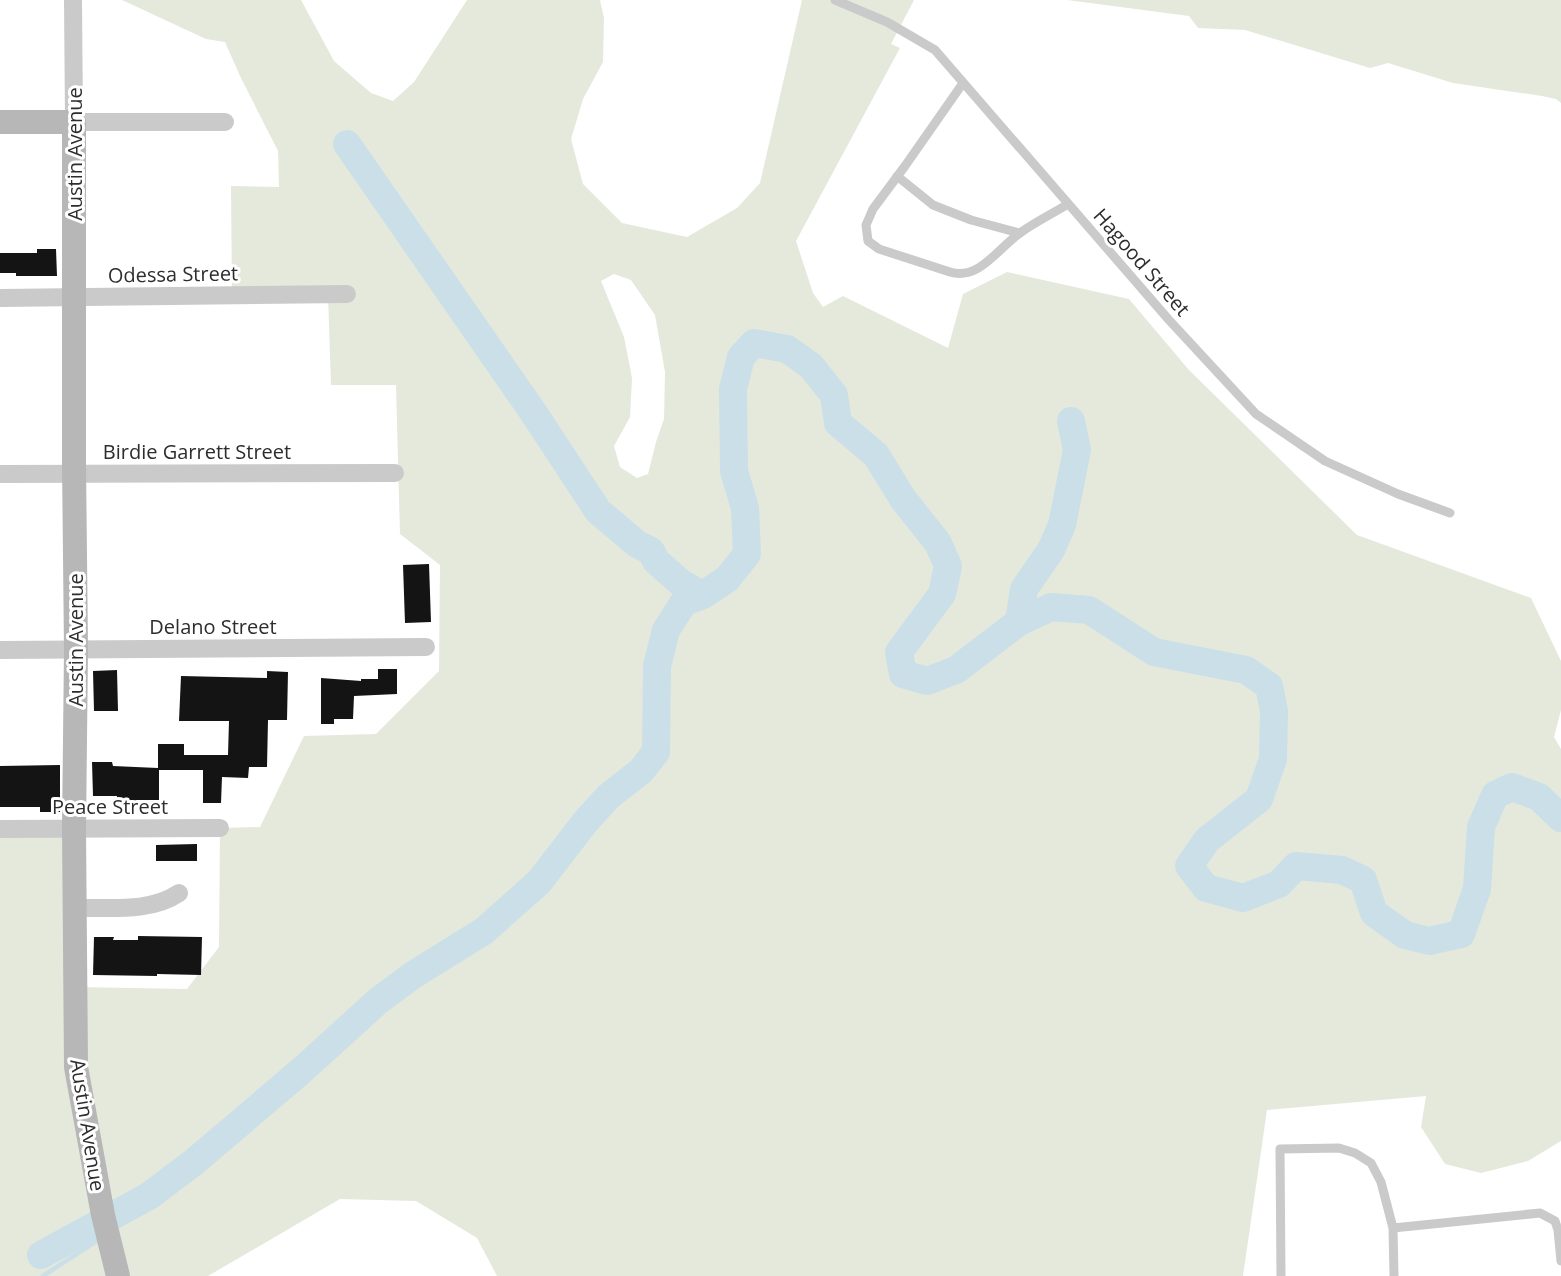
<svg xmlns="http://www.w3.org/2000/svg" width="1561" height="1276" font-family="'Open Sans',sans-serif">
  <style>
    .green { fill: #e4e9dc; fill-rule: evenodd }
    .lines { fill: none; stroke-linecap: round; stroke-linejoin: round }
    .stream { stroke: #cadfe8; stroke-width: 4.5 }
    .river { stroke: #cadfe8; stroke-width: 28 }
    .building { fill: #141414 }
    .lane { stroke: #cacaca; stroke-width: 9 }
    .street { stroke: #cacaca; stroke-width: 18 }
    .secondary { stroke: #b7b7b7; stroke-width: 24 }
    .labels { text-anchor: middle; dominant-baseline: central; stroke-width: 6; stroke-linejoin: round; paint-order: stroke }
    .street-label { font-size: 20px; fill: #2d2d2d; stroke: #fff }
  </style>
  <rect width="100%" height="100%" fill="#fff"/>
  <path class="green" d="M122 0H301L334 61 371 93 393 101 414 82 467 0H600L604 18 603 62 583 99 571 139 583 184 622 223 687 237 737 208 760 183 802 0H914L891 44 900 48 796 241 813 293 823 307 843 296 948 348 963 294 1007 272 1129 299 1189 370 1357 535 1531 598 1561 661V710L1554 737 1561 749V1141L1528 1161 1481 1173 1445 1164 1421 1127 1426 1096 1267 1110 1243 1276H497L477 1238 416 1201 340 1199 208 1276H0V829H74L76 987 187 989 219 947 220 828 260 827 304 736 376 734 439 671 440 565 400 534 396 385H331L328 295 232 296 231 186 279 187 278 151 240 76 225 42 206 39ZM614 274 631 280 655 315 665 372 664 419 656 442 648 474 637 478 620 467 614 446 630 417 632 378 624 337 601 281Z
    M1067 0H1561V103L1556 99 1542 96 1453 83 1388 63 1370 68 1245 30 1198 28 1189 16Z"/>
  <g class="lines">
    <path class="stream" d="M115 1228 244 1131 488 918
      M43 1276 101 1238"/>
    <path class="river" d="M347 144 533 412 598 511 637 544 651 551 656 561 681 583 703 595
      M1019 622 1024 589 1051 550 1062 525 1077 450 1071 421
      M41 1255 149 1196 194 1162 301 1071 378 1001 413 975 484 931 539 882 586 821 609 796 641 771 656 752 657 666 666 630 684 602 703 595 727 579 747 554 745 508 734 471 733 389 741 357 754 343 787 349 811 366 834 395 838 423 876 455 903 499 938 543 948 566 942 594 899 652 903 674 927 681 956 670 1019 622 1051 607 1089 610 1154 652 1246 670 1269 686 1274 711 1273 759 1259 799 1207 840 1189 866 1206 888 1243 898 1279 884 1296 866 1342 870 1363 880 1374 913 1405 935 1429 941 1461 934 1477 889 1481 827 1495 795 1512 787 1539 797 1561 818"/>
  </g>
  <path class="building" d="M37 249H56L57 276H16V273H0V253H37Z
    M429 564 431 622 405 623 403 565Z
    M378 669H397V694L354 696 353 719H334V724H321V678L361 681V679H378Z
    M117 670 118 711H94L93 671Z
    M267 671 288 672 287 720H268L267 767H249L248 778 222 777 221 803H203V770H159V800H138V805H116L117 796H93L92 762H112L113 766 158 768V744H184V755H228L229 721H179L181 676 267 678Z
    M60 765V812H40V807H0V766Z
    M197 844V861H156V845Z
    M138 936 202 937 201 975 157 974V976L93 975 94 937H114L113 940H138Z"/>
  <g class="lines">
    <path class="lane" d="M835 0 887 22 935 50 1169 320 1256 414 1325 461 1398 494 1450 513
      M963 83 905 166 873 209 866 225 868 241 879 249 950 272C979 281 998 248 1020 233 1035 222 1052 214 1068 204
      M897 176 933 205 971 220 1019 233
      M1393 1228 1540 1213 1555 1221 1558 1230 1561 1261
      M1281 1276 1280 1149 1339 1148 1355 1153 1371 1163 1381 1182 1393 1228 1394 1276"/>
    <path class="street" d="M73 0 74 122H225
      M0 298 347 294
      M0 474 395 473
      M0 650 426 647
      M0 829 220 828
      M75 908C108 907 150 913 179 893"/>
    <path class="secondary" d="M0 122H74V463L76 650 74 829 76 1067 103 1215 118 1276"/>
  </g>
  <g class="labels">
    <g class="street-label">
      <text transform="translate(74 154) rotate(-90)">Austin Avenue</text>
      <text transform="translate(1142 262) rotate(49)">Hagood Street</text>
      <text transform="translate(173 274) rotate(-1)">Odessa Street</text>
      <text x="197" y="451">Birdie Garrett Street</text>
      <text x="213" y="626">Delano Street</text>
      <text transform="translate(75 640) rotate(-90)">Austin Avenue</text>
      <text x="110" y="806">Peace Street</text>
      <text transform="translate(88 1125) rotate(81)">Austin Avenue</text>
    </g>
  </g>
</svg>
